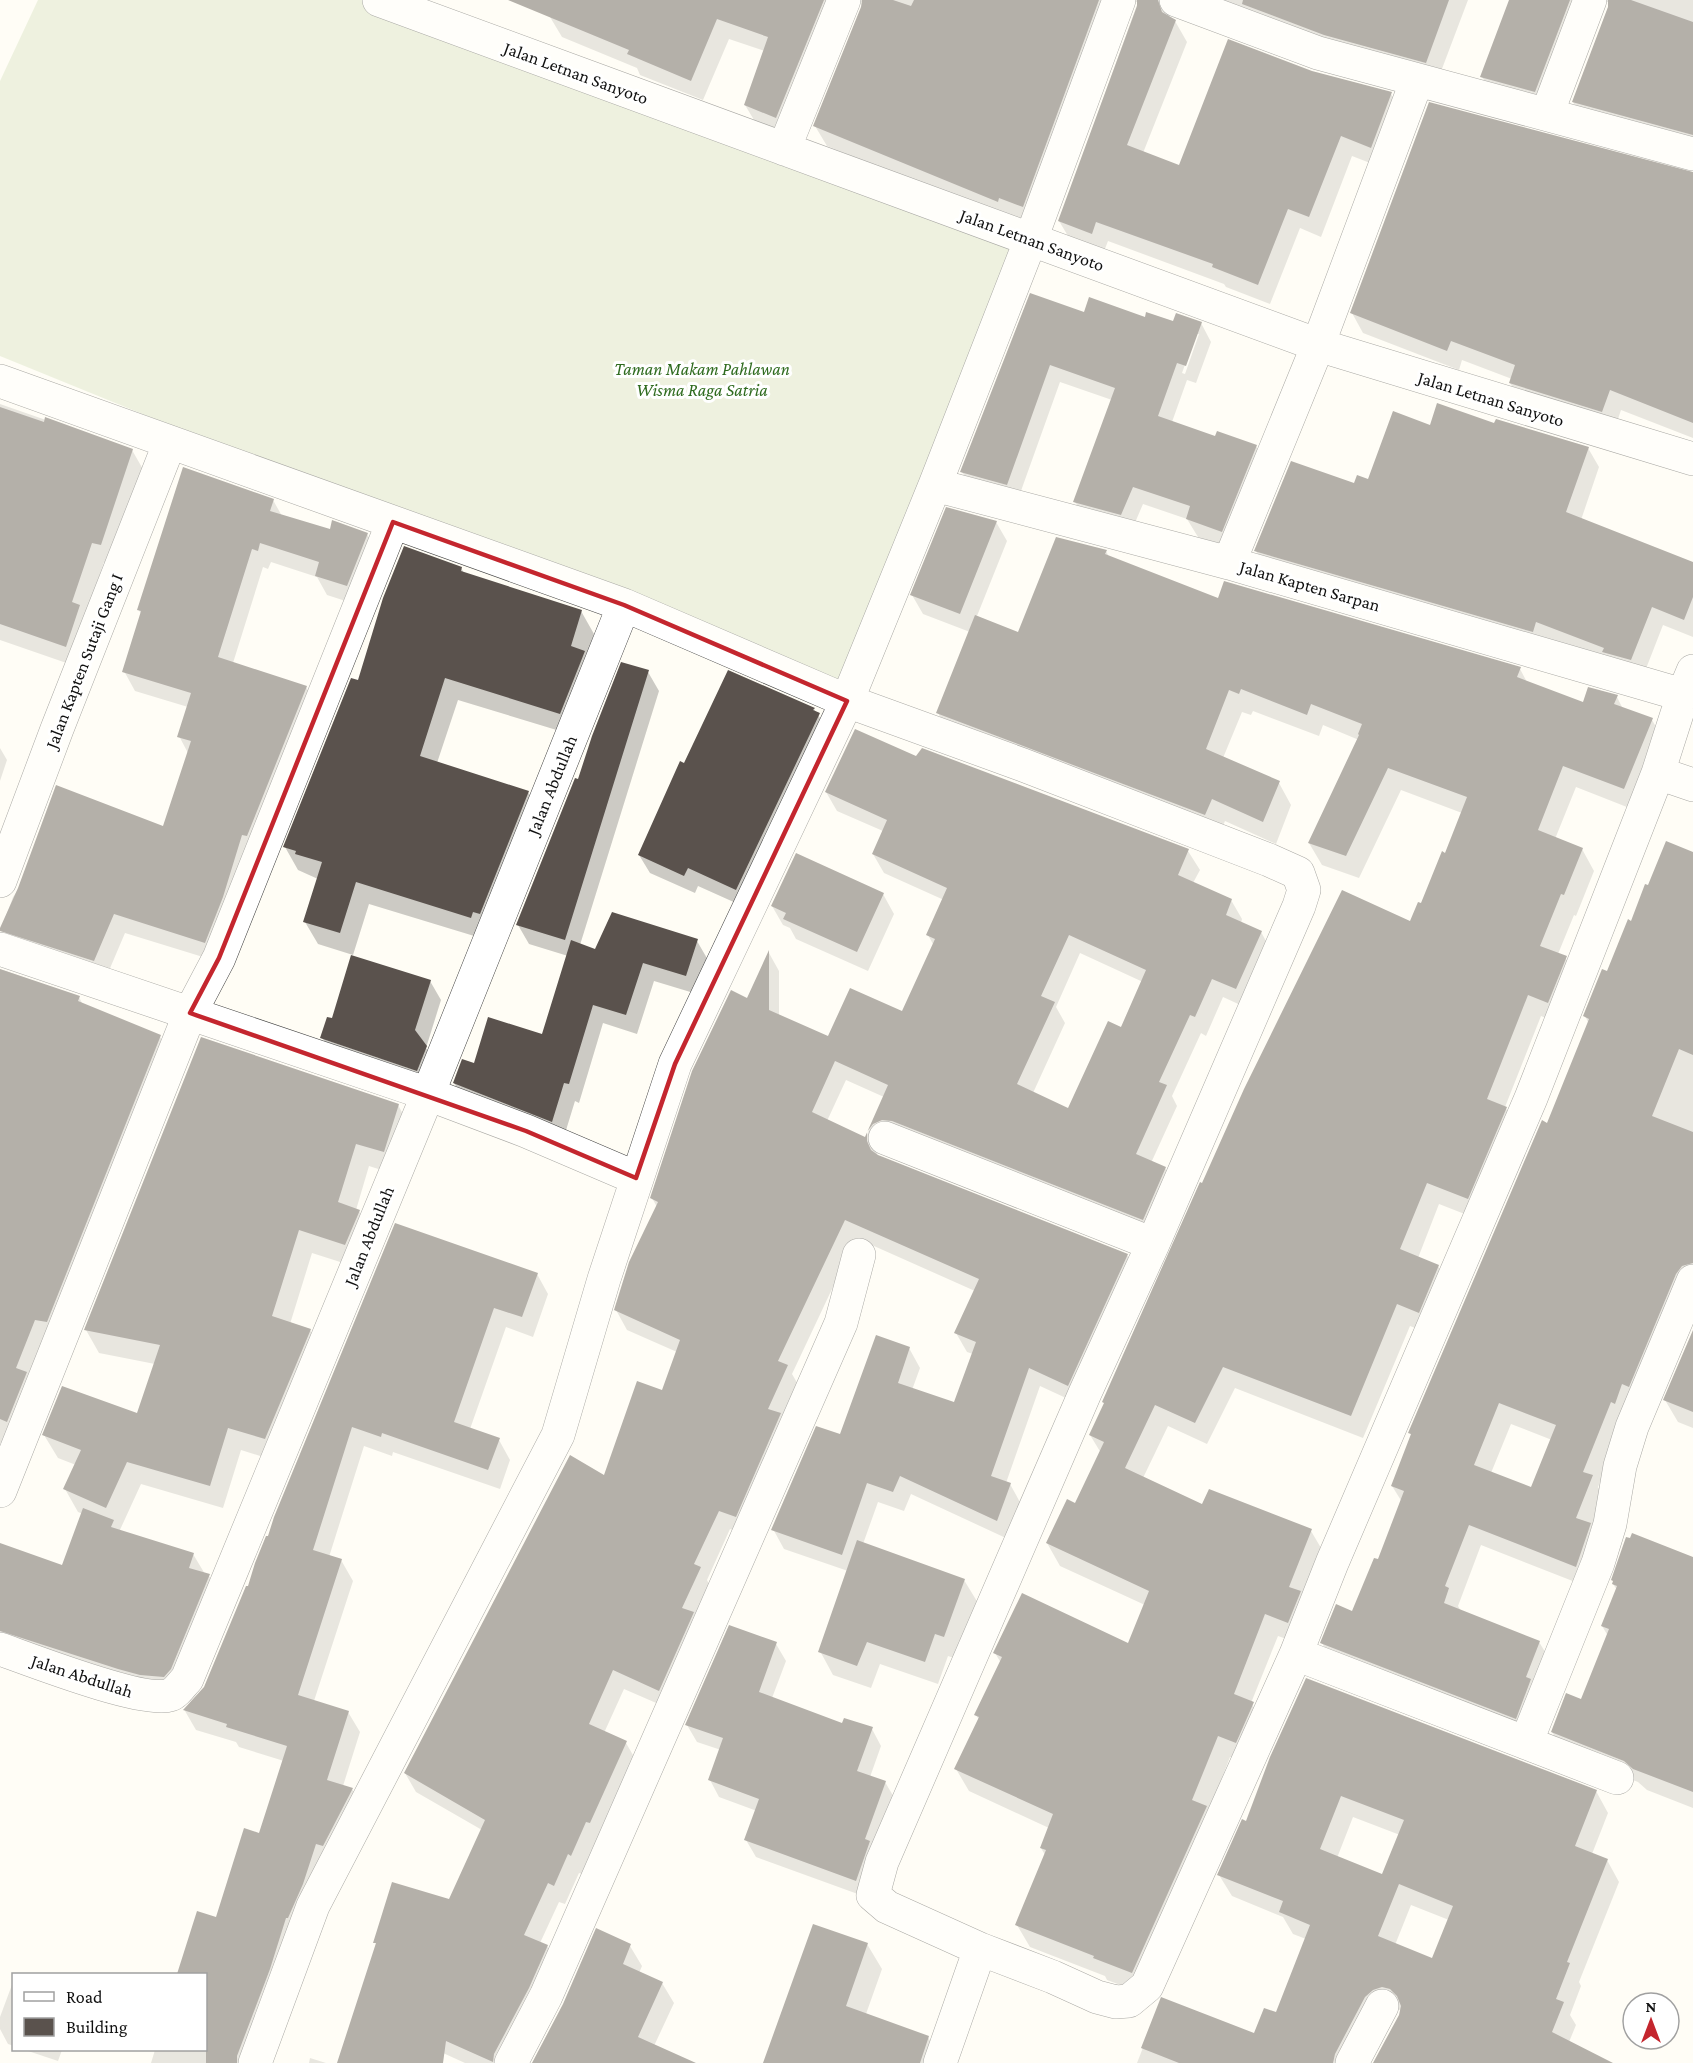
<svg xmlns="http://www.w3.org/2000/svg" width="1693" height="2063" font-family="'Crimson Pro',serif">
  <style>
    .cemetery { fill: #d9e3c4 }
    .shadow { fill: #0003; fill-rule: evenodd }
    .building { fill: #5a524d; fill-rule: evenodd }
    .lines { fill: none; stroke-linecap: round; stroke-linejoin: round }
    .minor-casing { stroke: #444; stroke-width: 34 }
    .minor { stroke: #fff; stroke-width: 33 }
    .marked { fill: none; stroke: #c4262e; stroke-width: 4.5; stroke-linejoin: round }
    .labels { text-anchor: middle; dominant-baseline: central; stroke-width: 6; stroke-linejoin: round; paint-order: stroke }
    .street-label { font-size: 18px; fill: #111; stroke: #fff }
    .park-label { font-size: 18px; font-style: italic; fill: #2f6b1f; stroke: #fff }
  </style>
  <rect width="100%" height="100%" fill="#fffdf5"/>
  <path class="cemetery" d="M38 0H376L1028 242 847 701 0 356V81Z"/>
  <path class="shadow" d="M557 0H1468L1437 82 1175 6 1169 15V18L1175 21 1187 42 1143 153 1180 167 1311 72 1391 94 1403 114 1383 168 1352 156 1321 237 1300 228 1270 304 1226 287 1224 284 1108 241 1103 254 1071 241 1059 221 1138 2H1127L1034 227 1009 221 827 146 815 126 864 2 854 1 788 137 757 125 745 105 765 51 729 39 703 100 640 75 637 68 562 37 550 17Z
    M1511 0H1693V151L1585 122 1573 102 1610 2H1598L1547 112 1493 97 1482 77Z
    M1693 174V438L1621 410 1614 431 1522 404 1510 383 1512 379 1462 360 1459 370 1363 333 1352 313Z
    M1084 313 1145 318 1174 323H1201L1211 342 1196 383 1187 380 1172 422 1216 438 1256 446 1266 464 1232 549 1198 537 1187 519 1143 504 1131 532 1085 520 1075 502 1112 400 1060 382 1017 502 972 490 962 472ZM1196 334H1199L1185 374 1182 373Z
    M0 404 132 450 144 471 112 565 104 562 85 617 78 667 0 640Z
    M1495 425 1588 448 1599 467 1581 520 1693 564V637L1663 625 1642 679 1267 570 1256 551 1355 485 1369 481 1431 427Z
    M273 500 282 516 331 531 367 534 378 554 358 605 327 595 317 577 271 562 268 569 263 567 233 663 306 687 317 707 216 961 125 933 105 980 15 950 2 927 13 897 19 888 164 828 188 753 179 736 188 707 135 691 124 671 142 615 138 609Z
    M996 522 1007 541 977 616 1019 634 1106 551 1109 557 1219 600 1520 669 1527 682 1583 704 1617 697 1623 709 1652 720 1665 742 1637 811 1576 787 1555 839 1582 849 1594 871 1576 916 1574 915 1558 954 1565 957 1578 979 1561 1024 1541 1016 1505 1107 1519 1130 1480 1220 1439 1204 1418 1258 1438 1266 1451 1288 1431 1334 1410 1326 1363 1438 1235 1388 1207 1444 1168 1426 1143 1478 1203 1506 1311 1531 1324 1553 1301 1644 1278 1636 1251 1703 1266 1726 1248 1764 1230 1757 1209 1811 1145 1994 1107 1980 1105 1976 1030 1947 1017 1925 1045 1855 1041 1848 1049 1828 969 1791 956 1769 979 1720 976 1715 1001 1663 995 1653 1129 1645 1145 1605 1060 1566 1047 1543 1076 1505 1101 1453 1090 1435 1105 1404 1103 1402 1203 1185 1411 923 1446 855 1462 813 1401 790 1359 878 1322 865 1309 843 1359 740 1323 725 1319 736 1253 711 1251 715 1242 712 1223 758 1279 783 1291 805 1276 844 1225 821 1218 837 950 735 938 713 970 632 923 614 912 595Z
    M461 568 464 573 581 611 594 634 587 657 573 735 458 700 437 763 528 792 541 814 484 939 369 904 353 955 318 944 305 922 318 879 298 870 285 847 359 681Z
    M648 672 659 691 580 945 596 951 697 941 708 960 697 994 654 981 637 1034 603 1023 579 1103 575 1101 563 1140 465 1102 454 1083 475 1065 543 1036 568 956 529 944 518 925 579 781Z
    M814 709 830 733 747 908 698 886 695 893 650 873 639 855 684 765Z
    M0 748 7 760 0 781Z
    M917 758 1016 784 1188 851 1200 870 1193 883 1231 900 1242 919 1241 923 1261 932 1272 952 1247 1008 1223 997 1206 1036 1201 1033 1172 1096 1177 1106 1151 1163 1165 1168 1176 1188 1154 1238 878 1150 877 1157 1127 1255 1138 1275 1079 1404 1040 1386 1006 1483 1010 1484 1021 1504 1008 1539 911 1494 904 1511 878 1502 863 1544 964 1580 978 1603 957 1659 948 1656 938 1684 880 1664 871 1688 833 1675 820 1651 848 1571 784 1549 773 1529 841 1436 909 1348 920 1368 912 1390 955 1404 973 1354 967 1352 956 1333 975 1291 856 1238 792 1374 799 1386 746 1535 730 1529 707 1580 711 1588 670 1709 624 1689 604 1733 626 1743 637 1762 582 1874 579 1873 565 1904 559 1902 540 1943 547 1946 558 1965 511 2063H465L443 2053 439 2063H339L377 1946 375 1942 449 1901 482 1830 416 1792 405 1773 663 1392 677 1352 627 1330 616 1310 657 1207 652 1198 769 953 779 971V1016L829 1038 903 1013 934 946 928 935 944 900 884 873 873 854 883 831 837 811 826 792ZM1080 953 1143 982 1122 1029 1068 1110 1033 1093 1065 1023 1056 1007ZM846 1080 884 1097 865 1139 827 1121Z
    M1693 854V1290L1623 1423 1598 1487 1604 1498 1588 1587 1481 1545 1458 1606 1461 1611 1539 1642 1552 1663 1528 1739 1335 1665 1322 1643 1353 1613 1378 1561 1402 1502 1392 1486 1412 1436 1410 1433 1548 1125 1589 1024 1585 1016 1608 973 1649 887ZM1511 1424 1552 1440 1532 1489 1491 1473Z
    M883 894 894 914 868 971 796 939 790 928 783 925 772 906Z
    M0 969 79 997 83 1005 160 1037 172 1057 14 1449 0 1443Z
    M430 981 441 1000 426 1048 437 1067 428 1089 333 1057 322 1037 333 1020Z
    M398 1105 411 1129 397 1175 369 1166 356 1210 359 1211 372 1235 359 1268 312 1253 290 1324 310 1330 323 1353 279 1462 241 1450 223 1508 141 1484 119 1532 193 1554 205 1574 209 1576 221 1596 182 1690 0 1652V1544L63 1567 83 1514 78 1512 65 1489 76 1465 58 1458 44 1435 138 1415 155 1364 99 1353 86 1330Z
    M396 1224 537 1274 548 1294 533 1337 506 1327 470 1429 499 1440 510 1460 500 1489 393 1452 392 1456 364 1446 329 1557 341 1560 353 1581 314 1701 348 1712 360 1732 343 1786 352 1789 364 1809 253 2063H151L155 2050H206V1974H179L198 1913 217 1919 260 1835 284 1761 239 1747 236 1742 196 1730 185 1711 205 1687 249 1588Z
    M1693 1334V1428L1678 1422 1665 1400Z
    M1693 1559V1808L1647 1790 1638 1782 1565 1754 1552 1732 1582 1701 1608 1636 1602 1626 1617 1590 1613 1584Z
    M776 1644 786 1661 772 1698 843 1724 872 1729 881 1746 870 1777 885 1782 895 1799 866 1897 756 1857 746 1840 757 1811 719 1797 710 1780 721 1750 697 1742 687 1725Z
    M1272 1757 1596 1791 1608 1813 1592 1854 1607 1860 1619 1882 1579 1982 1581 1986 1570 2015 1576 2025 1569 2042 1610 2063H1375L1400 2015 1401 2010 1394 2009 1354 2063H1137L1162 1999 1255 2035 1277 2014 1306 1939 1293 1934 1283 1917 1232 1896 1219 1875 1247 1823ZM1353 1817 1400 1835 1383 1876 1337 1858ZM1411 1905 1449 1920 1433 1960 1395 1945Z
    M867 1944 882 1969 866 2014 928 2037 942 2063H783Z
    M630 1946 642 1966 639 1973 662 1983 674 2003 654 2046 692 2063H534Z
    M13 1982H14V2046L8 2044 0 2029V2017Z
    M25 2050H62L58 2061Z
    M310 2058 326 2063H309Z"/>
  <path class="building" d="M508 0H824L776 118 744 105 768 37 717 19 691 81 627 54 629 50Z
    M862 0H893L911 6 914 0H1099L1023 207 999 198 998 202 813 126 861 7Z
    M1137 0H1158L1162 12 1176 20 1127 145 1179 165 1228 39 1312 71 1392 92 1371 148 1341 136 1309 217 1288 209 1258 285 1212 267 1213 264 1096 222 1092 234 1058 221 1137 6Z
    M1243 0H1449L1426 63 1324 35 1242 4Z
    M1509 0H1570L1535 92 1480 77Z
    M1608 0H1631L1693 22V135L1572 102 1608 7Z
    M1429 102 1693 172V423L1610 390 1602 412 1509 383 1515 365 1451 341 1447 351 1350 313Z
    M1030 293 1084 312 1089 297 1145 317 1146 312 1173 321 1176 313 1202 322 1186 366 1177 363 1158 416 1215 436 1217 431 1257 445 1222 532 1186 519 1190 506 1133 487 1121 515 1073 502 1115 388 1050 365 1007 485 960 472Z
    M1437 403 1494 423 1496 419 1589 447 1566 512 1693 562V597L1684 620 1652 607 1631 660 1602 652 1604 648 1536 622 1533 632 1254 551 1291 461 1354 483 1357 475 1368 479 1393 411 1430 425Z
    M0 407 44 422 45 417 133 449 101 545 92 543 72 602 80 605 66 647 0 624Z
    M183 467 274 499 270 511 330 529 332 520 368 533 347 586 315 576 319 562 260 543 258 551 252 549 218 657 307 686 247 836 242 835 223 897 205 943 114 914 94 961 0 931V928L18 888 56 785 163 826 191 741 177 737 191 693 122 672 141 611 137 610Z
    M946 507 997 521 960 614 910 595Z
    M1056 537 1107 550 1105 554 1218 598 1224 581 1521 667 1517 677 1583 702 1588 687 1618 695 1614 704 1653 718 1624 789 1563 766 1538 830 1583 848 1564 895 1561 894 1540 946 1567 956 1548 1003 1528 995 1487 1099 1507 1107 1468 1199 1427 1183 1400 1249 1439 1265 1419 1313 1397 1304 1351 1416 1223 1367 1195 1423 1155 1405 1125 1468 1202 1504 1209 1489 1312 1529 1289 1587 1301 1591 1288 1623 1265 1614 1234 1694 1254 1702 1236 1743 1218 1736 1192 1800 1207 1806 1132 1973 1093 1958 1094 1956 1015 1925 1046 1850 1040 1848 1053 1814 954 1769 979 1717 974 1715 1002 1657 993 1653 1022 1593 1128 1643 1149 1591 1046 1543 1067 1499 1075 1503 1104 1442 1089 1435 1104 1403 1102 1402 1200 1182 1202 1183 1244 1089 1342 890 1410 921 1418 902 1421 903 1442 851 1445 853 1467 797 1388 768 1346 856 1308 843 1359 735 1358 734 1362 724 1311 704 1307 715 1241 689 1239 694 1229 690 1206 749 1280 781 1263 822 1212 799 1205 815 936 713 975 615 1018 632Z
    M404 546 462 567 461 571 582 610 571 646 585 651 560 714 445 678 420 756 529 791 480 914 473 912 471 918 356 882 340 933 303 922 322 862 295 854 296 851 283 847 351 678 358 680 383 598Z
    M621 662 649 670 565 940 516 925 575 778 578 779 592 736Z
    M728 670 815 708 813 710 820 713 736 890 688 868 684 876 638 855 680 761 684 763Z
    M855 729 916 756 922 748 1189 849 1178 875 1232 899 1226 915 1262 931 1236 989 1212 979 1195 1017 1190 1015 1159 1082 1167 1085 1136 1154 1166 1167 1143 1220 892 1121 882 1120 873 1124 867 1132V1141L871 1150 878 1155 1128 1254 1068 1386 1029 1368 991 1476 1011 1483 997 1521 900 1476 893 1492 867 1483 842 1555 771 1530 816 1426 840 1434 876 1335 910 1347 898 1383 954 1402 976 1342 954 1333 979 1279 845 1220 778 1361 788 1365 768 1409 781 1413 736 1517 719 1511 694 1564 701 1567 682 1608 694 1612 659 1691 613 1670 589 1724 627 1741 590 1823 586 1822 571 1856 568 1854 554 1886 548 1883 524 1935 548 1945 529 1988 494 2054 493 2062 446 2041 443 2063H337L376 1943H373L392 1882 449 1899 485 1820 404 1773 570 1455 604 1475 637 1381 662 1390 680 1340 614 1310 629 1262 658 1202 650 1198 692 1071 731 990 747 998 769 950V1010L828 1036 850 988 902 1011 935 939 926 935 947 888 872 854 887 820 825 792ZM1069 935 1146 970 1121 1027 1108 1021 1068 1108 1017 1084 1055 1002 1041 996ZM835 1061 888 1085 865 1137 812 1112Z
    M1666 841 1693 852V1055L1679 1049 1652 1116 1693 1132V1263L1682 1266 1676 1274 1629 1387 1622 1384 1615 1404 1611 1402 1583 1472 1593 1475 1576 1518 1591 1523 1576 1567 1469 1525 1445 1586 1449 1588 1444 1603 1540 1641 1526 1677 1531 1679 1516 1719 1320 1643 1336 1604 1352 1611 1374 1558 1378 1559 1404 1491 1391 1486 1411 1434 1408 1433 1542 1120 1547 1123 1589 1019 1583 1016 1602 969 1607 971 1628 919 1631 921 1645 884 1648 885ZM1499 1403 1556 1425 1531 1487 1474 1465Z
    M796 853 884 893 857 952 783 919 786 913 771 906Z
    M612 912 698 939 686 976 643 963 626 1015 593 1005 569 1084 564 1083 552 1122 453 1083 462 1059 474 1063 488 1017 542 1034 571 940 595 949Z
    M351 955 431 980 415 1030 427 1046 417 1071 320 1038 327 1017 332 1018Z
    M0 969 80 996 78 1001 161 1035 47 1322 35 1320 16 1368 27 1372 7 1422 0 1419Z
    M201 1037 399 1104 384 1152 356 1144 338 1202 360 1210 345 1245 299 1230 272 1316 311 1329 265 1439 228 1428 210 1486 127 1462 106 1508 63 1489 81 1450 42 1435 62 1386 137 1413 160 1345 84 1330Z
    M395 1223 538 1273 522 1317 494 1308 454 1422 500 1438 488 1470 382 1433 381 1437 352 1427 313 1550 342 1559 298 1695 349 1711 327 1780 353 1788 323 1846 316 1844 303 1884 288 1918H286L270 1969 237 2056V2063H206V1974H177L197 1911 216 1917 244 1828 259 1833 287 1746 226 1727 227 1724 183 1710 204 1687 246 1586H248L255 1563 266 1536H268L274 1517Z
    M1693 1330V1412L1663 1400Z
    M83 1508 114 1520 111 1527 194 1553 189 1568 210 1574 171 1669 164 1677 140 1675 118 1669 0 1631V1543L62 1565Z
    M1632 1533 1693 1557V1792L1633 1769 1624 1761 1551 1732 1566 1693 1581 1699 1609 1629 1601 1626 1617 1586 1612 1584 1613 1581 1611 1580 1626 1537 1630 1538Z
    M857 1540 965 1579 944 1637 935 1634 925 1662 867 1642 857 1666 818 1652Z
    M729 1625 777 1642 759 1692 842 1723 844 1718 873 1727 857 1771 886 1781 865 1839 870 1841 856 1881 744 1840 759 1799 708 1780 723 1738 685 1725Z
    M1306 1678 1597 1790 1575 1846 1608 1859 1567 1962 1570 1963 1556 1999 1564 2002 1552 2032 1613 2063H1373L1399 2015 1401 2006 1397 1996 1390 1989 1382 1987 1373 1990 1365 1997 1335 2054 1333 2063H1179L1141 2048 1161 1997 1254 2033 1264 2008 1276 2012 1310 1925 1279 1912 1283 1901 1217 1875 1242 1819 1246 1821 1270 1757ZM1341 1796 1404 1820 1382 1874 1320 1849ZM1399 1884 1453 1906 1432 1958 1378 1936Z
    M813 1924 868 1943 846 2006 929 2036 920 2063H763Z
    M596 1928 631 1944 623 1964 663 1982 638 2037 696 2063H532L563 2004Z"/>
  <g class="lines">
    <g class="minor-casing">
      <path id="minor" d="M379 0 1318 345 1693 459
        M1176 0 1318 53 1693 154
        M1547 114 1590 0
        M784 149 844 0
        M0 381 624 605 847 701 1023 765 1269 860 1298 873 1304 890 1299 906 1153 1244 1085 1393 882 1862 873 1895 887 1907 980 1949
        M935 485 1229 563 1683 695
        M1229 563 1318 345 1417 80
        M1658 773 1693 785
        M0 881 57 729 170 442
        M0 949 428 1094 526 1131 636 1178
        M885 1138 1153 1244
        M0 1491 190 1013 219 958 393 522
        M0 1649C31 1660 144 1704 170 1695 176 1693 182 1684 187 1679L428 1094 624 605
        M1296 1654 1617 1778
        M1526 1743 1598 1563 1610 1524 1620 1466 1632 1427 1693 1281
        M255 2063 313 1906 558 1435 604 1279 675 1064 847 701 935 485 1031 239 1119 0
        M511 2063 546 1996 841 1323 859 1255
        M940 2063 980 1949 1053 1977 1097 1997 1116 2002 1129 2001 1147 1986 1296 1654 1332 1563 1531 1098 1658 773 1683 695 1693 671
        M1352 2063 1382 2006"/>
    </g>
    <use href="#minor" class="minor"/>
  </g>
  <path d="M0 0H1693V2063H0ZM393 522 624 605 847 701 675 1064 636 1178 526 1131 190 1013 219 958Z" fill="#fffdf5" fill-opacity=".55" fill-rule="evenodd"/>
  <path class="marked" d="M393 522 624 605 847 701 675 1064 636 1178 526 1131 190 1013 219 958Z"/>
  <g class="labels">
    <g class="street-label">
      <text transform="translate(576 73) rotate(20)">Jalan Letnan Sanyoto</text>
      <text transform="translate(1032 240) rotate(20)">Jalan Letnan Sanyoto</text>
      <text transform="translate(1491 399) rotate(17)">Jalan Letnan Sanyoto</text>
      <text transform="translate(1310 586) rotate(16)">Jalan Kapten Sarpan</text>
      <text transform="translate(84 661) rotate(-69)">Jalan Kapten Sutaji Gang I</text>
      <text transform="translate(552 785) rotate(-68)">Jalan Abdullah</text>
      <text transform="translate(369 1236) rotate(-68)">Jalan Abdullah</text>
      <text transform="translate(82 1676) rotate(18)">Jalan Abdullah</text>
    </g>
    <g class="park-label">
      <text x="702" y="369">Taman Makam Pahlawan<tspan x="702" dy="21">Wisma Raga Satria</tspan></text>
    </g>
  </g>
  <rect x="12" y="1973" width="195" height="78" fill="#ffffff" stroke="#a0a0a0" stroke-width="1.5"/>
  <rect x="24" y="1992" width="30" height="9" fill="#ffffff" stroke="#a0a0a0" stroke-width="1.5"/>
  <text x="66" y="2003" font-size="18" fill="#111111">Road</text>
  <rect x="24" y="2018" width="30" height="18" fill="#5a524d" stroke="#a0a0a0" stroke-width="1.5"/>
  <text x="66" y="2033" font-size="18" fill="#111111">Building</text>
  <g transform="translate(1651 2021)"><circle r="28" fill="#ffffff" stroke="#a0a0a0" stroke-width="1.5"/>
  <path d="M0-4.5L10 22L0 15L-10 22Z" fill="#c4262e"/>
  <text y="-9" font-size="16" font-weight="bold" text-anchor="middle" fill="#111111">N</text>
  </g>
</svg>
